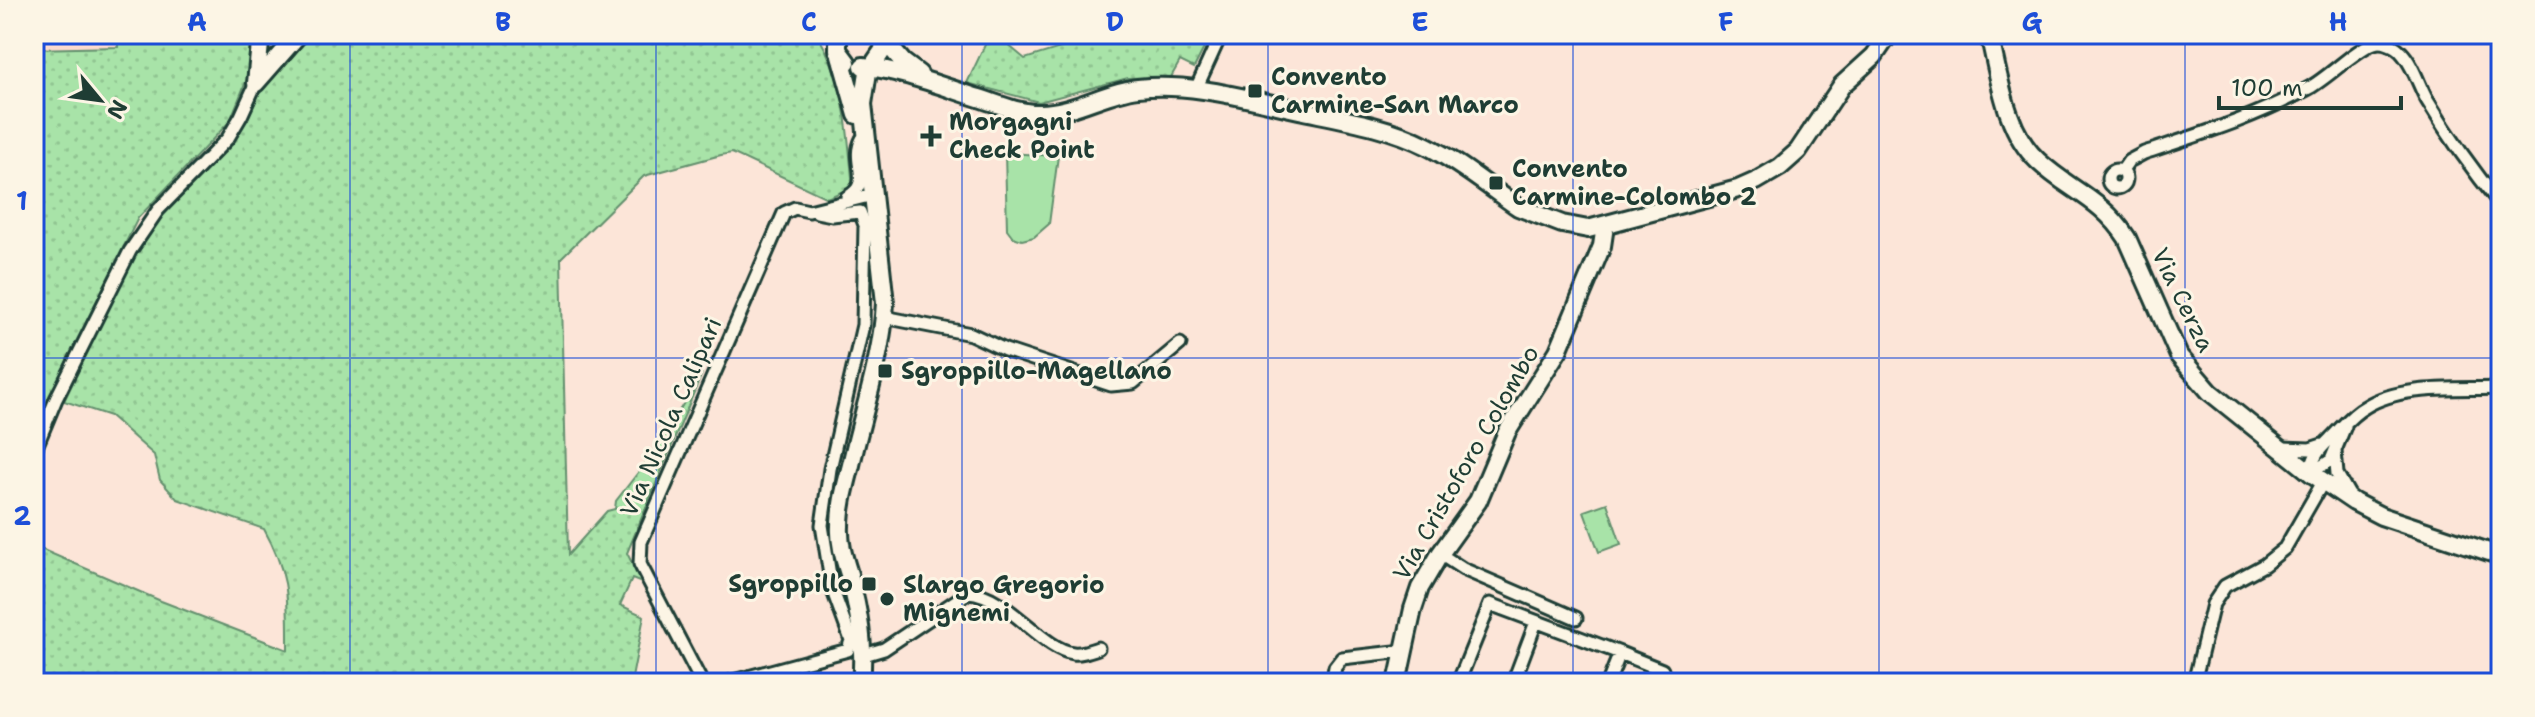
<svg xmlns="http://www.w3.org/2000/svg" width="2535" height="717" font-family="'Shantell Sans',sans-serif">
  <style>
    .built { fill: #fcdace }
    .grass { fill: url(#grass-dots); stroke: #64906e; stroke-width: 2 }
    .garden { fill: #a8e3a8; stroke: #64906e; stroke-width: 2 }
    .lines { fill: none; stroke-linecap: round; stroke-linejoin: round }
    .street-casing { stroke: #1f3d34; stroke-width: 17 }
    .secondary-casing { stroke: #1f3d34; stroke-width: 22 }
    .street { stroke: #fcf5e5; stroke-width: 11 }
    .secondary { stroke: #fcf5e5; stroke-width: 16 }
    .grid { fill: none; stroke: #1d4ed8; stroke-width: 2; stroke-opacity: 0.55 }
    .poi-dot { fill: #1f3d34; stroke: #fcf5e5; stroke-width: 3 }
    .labels { text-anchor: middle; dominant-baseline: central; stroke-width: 6; stroke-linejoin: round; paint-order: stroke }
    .poi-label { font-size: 24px; font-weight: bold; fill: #1f3d34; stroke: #fcf5e5; text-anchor: start }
    .street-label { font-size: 24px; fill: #1f3d34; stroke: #fcf5e5 }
    .neatline { fill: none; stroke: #1d4ed8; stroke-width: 3 }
    .grid-label { font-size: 26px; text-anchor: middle; font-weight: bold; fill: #1d4ed8 }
  </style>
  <defs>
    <pattern id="grass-dots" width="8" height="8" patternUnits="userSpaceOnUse" patternTransform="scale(2)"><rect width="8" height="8" fill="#a8e3a8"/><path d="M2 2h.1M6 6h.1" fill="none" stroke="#90c491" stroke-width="1.8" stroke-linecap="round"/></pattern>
  </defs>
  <rect width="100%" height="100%" fill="#fce5d8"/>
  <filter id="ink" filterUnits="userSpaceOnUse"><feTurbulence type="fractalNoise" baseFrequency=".0125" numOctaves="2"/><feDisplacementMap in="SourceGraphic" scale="16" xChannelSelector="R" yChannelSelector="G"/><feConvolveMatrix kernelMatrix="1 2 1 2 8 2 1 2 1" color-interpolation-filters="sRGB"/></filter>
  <g filter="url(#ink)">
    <path class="built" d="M34 34H118L119 47 34 49Z"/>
    <path class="grass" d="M118 34H254L252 67 230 121 138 218 68 358 34 439V49L118 47Z
      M304 34H817C847 83 847 131 853 187L827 198 732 153 721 155 644 176 561 258 568 555 607 511 615 509 616 501 654 452 702 373 627 553 642 583 632 579 620 605 644 616 631 683H34V546L161 601 288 650C288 598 290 576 264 529L177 499 160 480 154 455 110 416 64 401 134 255 166 209 220 156 247 120 263 84Z
      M990 34H995L1025 59 1105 34H1211L1194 68 1180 61 1171 77 1128 78 1039 102 967 83Z"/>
    <path class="garden" d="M1005 153 1058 156 1049 224 1034 237 1022 240 1013 237 1007 229Z
      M1607 503 1621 544 1599 552 1584 511Z"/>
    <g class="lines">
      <g class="street-casing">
        <path id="street" d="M1196 89 1221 34
          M2108 179a9 9 0 1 1 18 0a9 9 0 1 1-18 0Z
          M2122 171 2129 161 2144 153C2201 134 2257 117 2309 88 2329 77 2356 49 2374 43 2382 40 2395 45 2401 52 2413 64 2419 86 2427 100 2449 137 2474 172 2501 205
          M847 197C874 183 850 162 862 139
          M817 212 832 215 860 212 865 225 863 325 830 469 822 525 832 588 851 640
          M884 317 971 334 1005 350 1111 385 1133 383 1180 344
          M2281 448 2310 449 2322 445
          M2335 451 2337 474 2349 495
          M34 452 56 399 130 251 158 210 228 138 241 116 256 83
          M2311 473C2312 456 2321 448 2332 437 2343 426 2352 414 2365 407 2400 384 2460 390 2501 388
          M2311 473 2331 460 2345 426
          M1440 554 1463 569 1576 618
          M1620 653 1662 670
          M864 655 884 649 969 592C1007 595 1042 649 1073 653 1081 654 1089 651 1098 648
          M702 683 640 564 641 542 784 213 795 208 809 211 873 195
          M726 683 848 650 851 640H858
          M1332 683 1335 667 1342 658 1404 651
          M1458 683 1490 604 1620 653 1608 683
          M1513 683 1536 622
          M2194 683 2213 604 2225 586 2264 565 2285 548 2323 482"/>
      </g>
      <g class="secondary-casing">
        <path id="secondary" d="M838 34V50L847 62
          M1989 34C1999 75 2005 131 2038 161 2070 191 2101 198 2127 238L2179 356 2210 392 2311 473 2354 502 2381 516 2501 556
          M884 40 903 62 919 74
          M840 55 857 115
          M863 66C903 71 941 86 979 98 998 104 1018 113 1038 113 1072 114 1104 92 1138 88 1192 82 1247 99 1299 110 1342 119 1388 126 1427 146 1459 162 1489 187 1518 207L1562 224 1588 229 1738 189 1756 181 1780 167 1798 151 1842 85 1874 56 1889 34
          M256 83 299 34
          M256 83 261 34
          M861 683C865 645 859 611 849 574 844 558 839 543 840 526 840 505 846 485 851 465 863 411 882 358 885 303L863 104 868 72 883 50 884 34
          M1397 683 1413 609 1420 588 1440 554 1478 501 1507 432 1558 351 1602 246 1605 226"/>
      </g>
      <use href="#street" class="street"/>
      <use href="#secondary" class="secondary"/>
    </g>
  </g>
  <path class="grid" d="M350 34V683M656 34V683M962 34V683M1268 34V683M1573 34V683M1879 34V683M2185 34V683M34 358H2501"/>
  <g class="poi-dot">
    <rect x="1247" y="83" width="16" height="16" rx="4"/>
    <path d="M927 124h8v8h8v8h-8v8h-8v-8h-8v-8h8z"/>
    <rect x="1488" y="175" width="16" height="16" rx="4"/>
    <rect x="877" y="363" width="16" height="16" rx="4"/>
    <rect x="861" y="576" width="16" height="16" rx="4"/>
    <circle cx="887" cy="599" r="8"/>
  </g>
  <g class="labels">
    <g class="poi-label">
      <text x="1271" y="77">Convento<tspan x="1271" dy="28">Carmine-San Marco</tspan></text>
      <text x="949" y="122">Morgagni<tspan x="949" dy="28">Check Point</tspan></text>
      <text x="1512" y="169">Convento<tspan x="1512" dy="28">Carmine-Colombo 2</tspan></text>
      <text x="901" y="371">Sgroppillo-Magellano</text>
      <text x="853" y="584" text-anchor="end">Sgroppillo</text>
      <text x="903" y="585">Slargo Gregorio<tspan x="903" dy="28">Mignemi</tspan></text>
    </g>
    <g class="street-label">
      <text transform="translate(2183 300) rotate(64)">Via Cerza</text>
      <text transform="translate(671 417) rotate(-66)">Via Nicola Calipari</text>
      <text transform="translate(1466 463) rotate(-60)">Via Cristoforo Colombo</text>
    </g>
  </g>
  <rect width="2535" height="717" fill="none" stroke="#fcf5e5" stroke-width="88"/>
  <g transform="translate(100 100) rotate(119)" stroke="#fcf5e5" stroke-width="6" paint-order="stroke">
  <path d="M0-6L14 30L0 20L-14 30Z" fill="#1f3d34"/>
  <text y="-12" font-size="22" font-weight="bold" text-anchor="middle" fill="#1f3d34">N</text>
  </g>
  <path d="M2219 96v12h182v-12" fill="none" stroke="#1f3d34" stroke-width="4"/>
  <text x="2231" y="96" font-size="24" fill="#1f3d34" stroke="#fcf5e5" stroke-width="6" paint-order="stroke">100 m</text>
  <rect x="44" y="44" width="2447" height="629" class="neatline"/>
  <g class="grid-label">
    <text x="197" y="31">A</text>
    <text x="503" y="31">B</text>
    <text x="809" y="31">C</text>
    <text x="1115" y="31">D</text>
    <text x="1420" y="31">E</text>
    <text x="1726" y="31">F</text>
    <text x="2032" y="31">G</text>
    <text x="2338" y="31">H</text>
    <text x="22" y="210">1</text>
    <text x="22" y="525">2</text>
  </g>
</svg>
